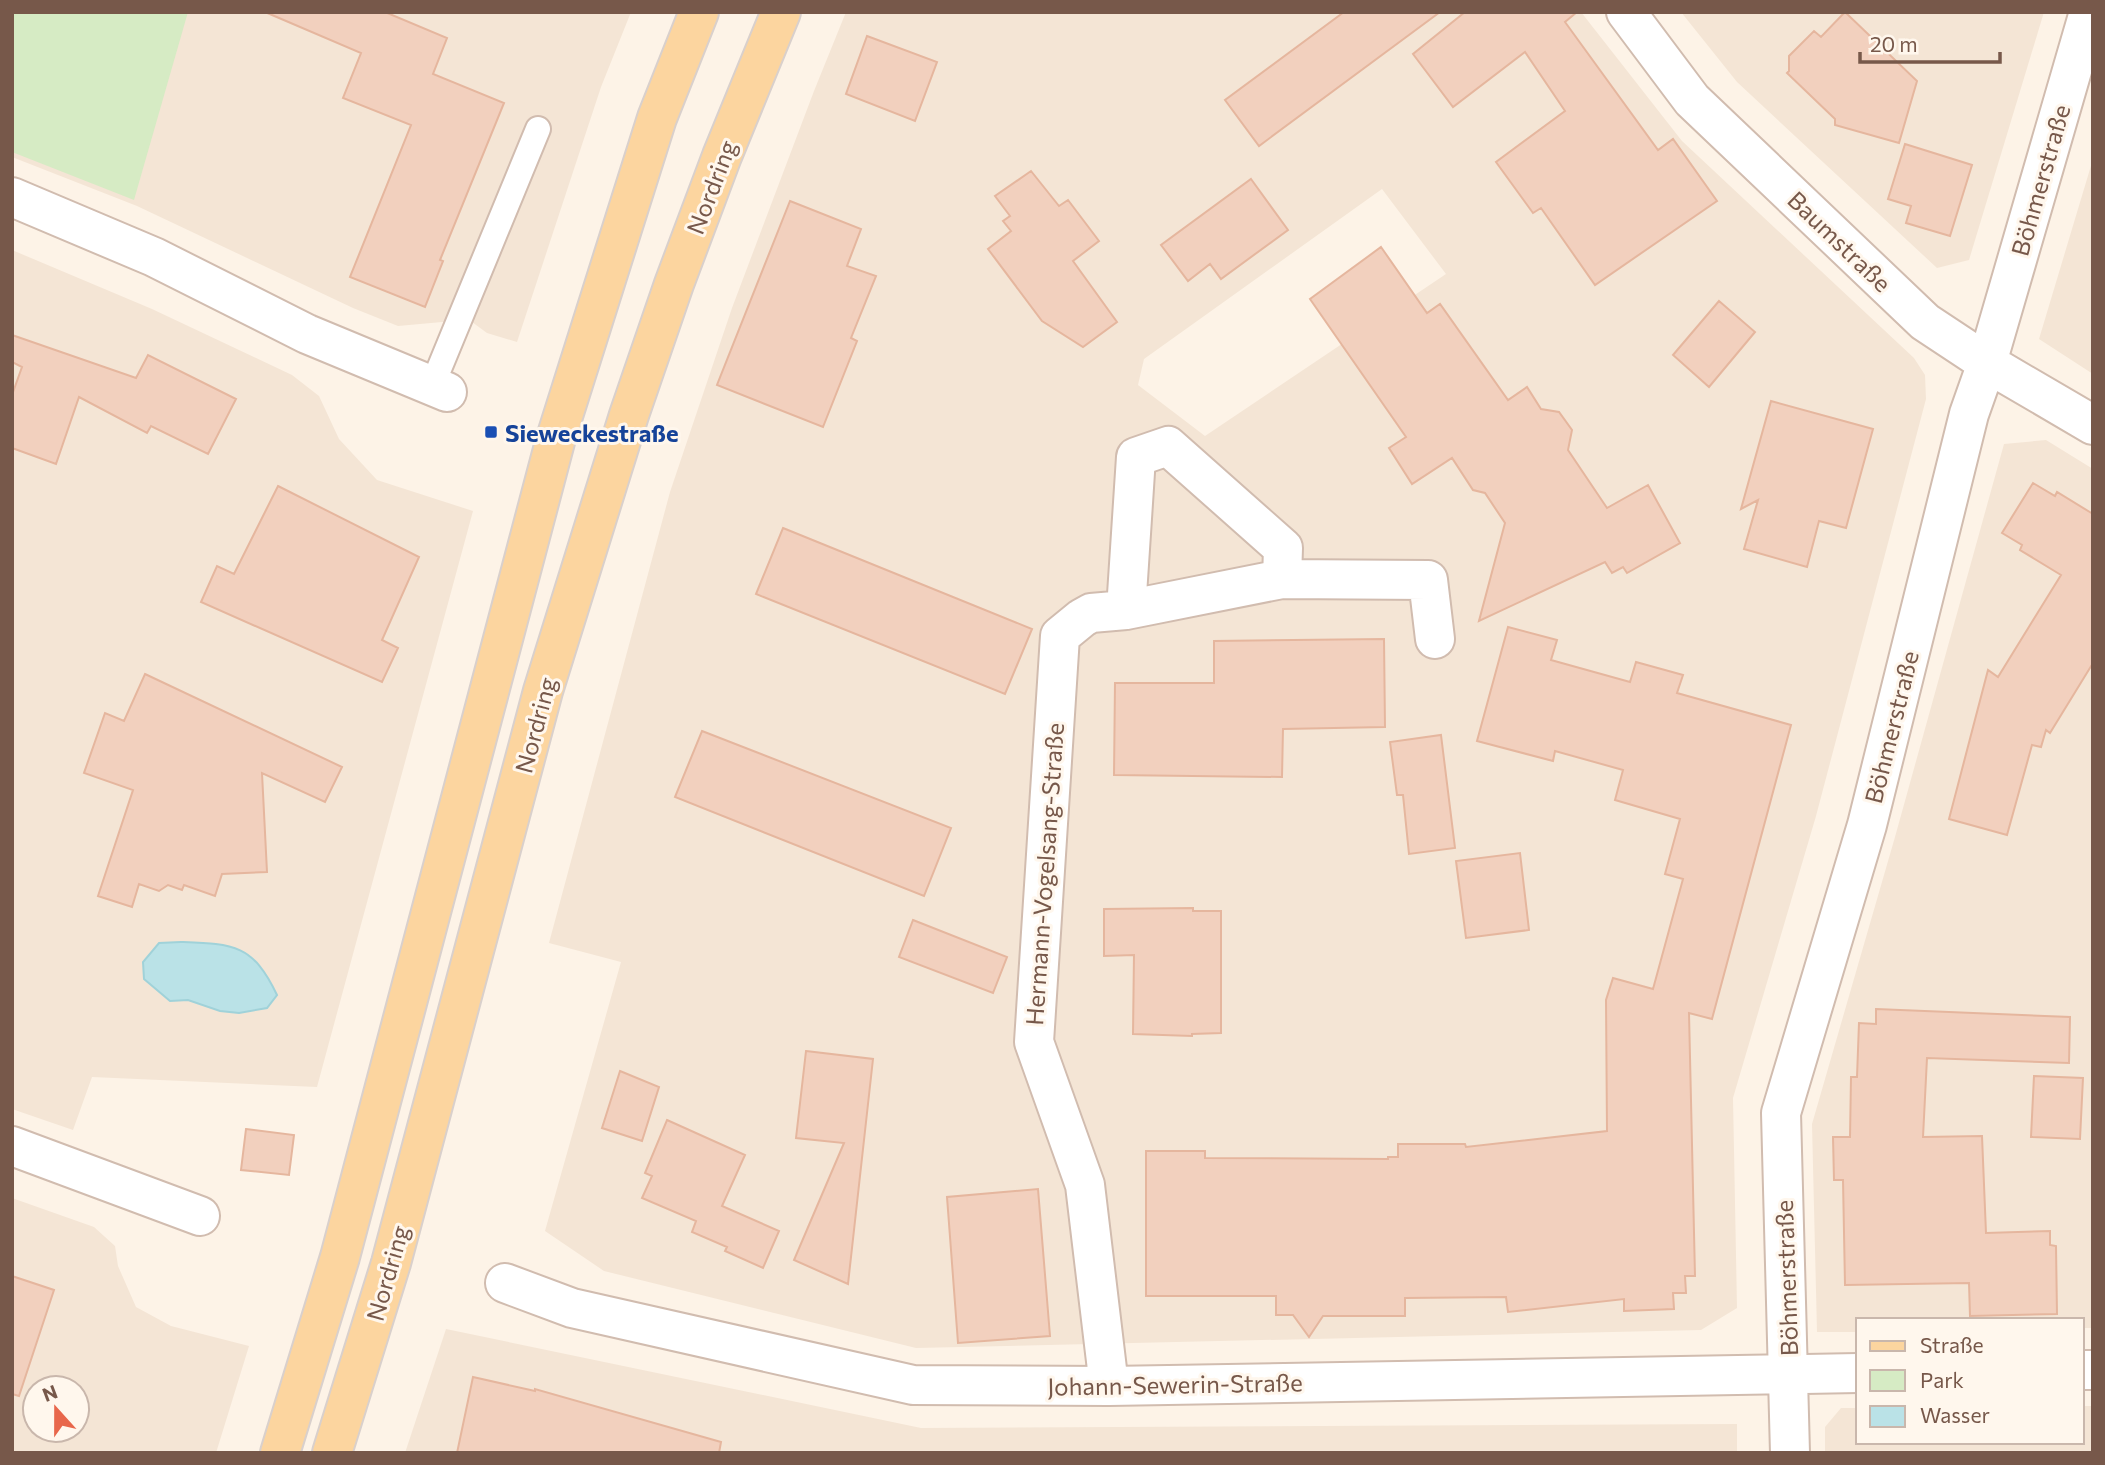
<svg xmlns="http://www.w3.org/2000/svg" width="2105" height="1465" font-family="Commissioner,sans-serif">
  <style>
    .residential { fill: #f4e5d5; fill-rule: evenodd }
    .green { fill: #d6ebc4 }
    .water { fill: #bae2e7; stroke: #a0d2d9; stroke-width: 2 }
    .building { fill: #f2d0be; stroke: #e5b69e; stroke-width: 2 }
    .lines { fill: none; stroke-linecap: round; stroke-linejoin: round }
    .lane-casing { stroke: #d1bcaf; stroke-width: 28 }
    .street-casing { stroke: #d1bcaf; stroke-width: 42 }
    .primary-casing { stroke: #d9d0cc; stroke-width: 42 }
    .lane { stroke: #fff; stroke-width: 24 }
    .street { stroke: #fff; stroke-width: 38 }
    .primary { stroke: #fcd59f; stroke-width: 38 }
    .transit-dot { fill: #1a4fb4; stroke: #fff7ed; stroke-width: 2.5 }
    .labels { text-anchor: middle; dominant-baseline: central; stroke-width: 6; stroke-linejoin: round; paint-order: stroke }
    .street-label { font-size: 24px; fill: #77584a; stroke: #fff7ed }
    .transit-label { font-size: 24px; font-weight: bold; fill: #164399; stroke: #fff7ed; text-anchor: start }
  </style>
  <rect width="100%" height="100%" fill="#fdf3e7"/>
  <path class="residential" d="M12 12H631L601 87 517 342 487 333 472 322H442L398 326 353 308 137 206 12 157Z
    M846 12H1581L1682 141 1914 358 1925 375 1926 399 1816 816 1733 1098 1737 1308 1701 1330 916 1348 604 1271 545 1231 621 962 549 943 670 492 732 308 814 91ZM1382 189 1446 274 1205 436 1138 385 1144 359Z
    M1681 12H2044L1969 260 1937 268 1737 82Z
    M2093 159V374L2039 339Z
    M12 250 152 309 292 375 319 396 339 439 377 480 473 511 317 1087 92 1077 73 1130 12 1109Z
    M2046 440 2093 469V1328H2082V1320H1858V1332H1817L1812 1124 1895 837 2004 444Z
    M12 1198 94 1227 115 1246 118 1266 136 1307 171 1326 249 1346 216 1453H12ZM35 1388H77V1430H35Z
    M446 1329 921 1428 1737 1424V1453H405Z
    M2082 1406H2093V1453H1825V1427L1841 1408H1858V1442H2082Z"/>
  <path class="green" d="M12 12H188L134 200 12 152Z"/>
  <path class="water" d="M181 942C233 944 253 944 277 995L267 1008 239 1013 220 1011 188 1000 170 1001 144 979 143 962 159 943Z"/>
  <path class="building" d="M265 12H385L447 38 433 74 504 103 440 260 443 261 425 307 350 277 411 125 343 98 361 53Z
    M1344 12H1440L1259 146 1225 100Z
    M1465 12H1577L1565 22 1658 150 1673 139 1717 201 1595 285 1541 208 1533 213 1496 162 1565 111 1525 52 1453 107 1413 54Z
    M1845 12 1917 81 1899 143 1835 125V119L1787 73 1789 71V56L1814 31 1821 37Z
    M867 36 937 62 915 121 846 94Z
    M1905 144 1972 165 1950 236 1906 223 1911 206 1888 199Z
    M1031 171 1059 206 1068 200 1099 241 1073 261 1117 322 1083 347 1042 321 988 249 1011 231 1003 221 1010 216 995 196Z
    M1251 179 1288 230 1221 279 1210 264 1188 281 1161 245Z
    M790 201 861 229 847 266 876 276 851 338 857 341 823 427 717 385Z
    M1381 247 1427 313 1440 304 1508 400 1527 387 1541 409 1559 412 1572 430 1568 450 1607 508 1648 485 1680 543 1627 573 1623 567 1612 573 1605 562 1479 621 1505 523 1485 493 1473 490 1452 458 1412 484 1389 448 1406 437 1310 299Z
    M1719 301 1755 332 1709 387 1673 355Z
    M12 335 136 378 148 355 236 399 208 454 151 426 147 433 79 397 56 464 12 448V395L22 367 12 362Z
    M1771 401 1873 429 1846 528 1819 521 1807 567 1744 549 1758 500 1741 509Z
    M2033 483 2055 496 2057 492 2093 514V663L2050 733 2046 730 2041 747 2032 745 2007 835 1949 819 1988 670 1998 677 2061 575 2020 550 2022 545 2002 533Z
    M278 486 419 557 382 640 398 648 382 682 201 602 217 566 234 574Z
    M783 528 1032 629 1005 694 756 594Z
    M1508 627 1557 640 1551 660 1630 682 1636 662 1683 675 1677 693 1791 725 1712 1019 1689 1013 1695 1276H1685L1686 1293H1673L1674 1309 1624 1311V1299L1508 1312 1506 1297 1405 1298V1316H1323L1309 1337 1293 1315H1276V1296H1146V1151H1205V1158L1388 1159V1157H1398V1144H1465L1466 1147 1607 1131 1606 1000 1613 978 1653 989 1683 879 1665 874 1680 819 1615 800 1623 770 1555 751 1553 761 1477 741Z
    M1384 639 1385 727 1283 729 1282 777 1114 775 1115 683H1214V641Z
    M145 674 342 767 325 802 262 773 267 872 222 874 215 896 184 885 182 890 168 885 159 891 139 884 132 907 98 896 133 790 84 773 105 713 124 721Z
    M702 731 951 828 924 896 675 797Z
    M1441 735 1455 848 1409 854 1403 795H1397L1390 742Z
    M1520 853 1529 930 1466 938 1456 861Z
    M1193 908V911H1221V1033L1192 1034V1036L1133 1034 1134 955 1104 956V909Z
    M913 920 1007 957 993 993 899 957Z
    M1876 1009 2070 1017 2069 1063 1927 1058 1923 1137 1982 1136 1986 1233 2050 1231V1245L2056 1246 2057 1314 1970 1316 1969 1283 1845 1285 1843 1180H1834L1833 1137H1850L1851 1077H1857L1859 1023 1876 1024Z
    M806 1051 873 1059 848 1284 794 1260 844 1143 796 1138Z
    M620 1071 659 1087 642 1141 602 1128Z
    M2034 1076 2083 1078 2080 1139 2031 1137Z
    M667 1120 745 1155 722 1206 779 1231 763 1268 725 1251 727 1247 692 1232 696 1221 642 1198 652 1176 645 1173Z
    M246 1129 294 1135 289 1175 241 1170Z
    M1038 1189 1050 1336 958 1343 947 1197Z
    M12 1276 54 1290 19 1396 12 1394Z
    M473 1377 535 1391V1389L721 1442 719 1453H457Z"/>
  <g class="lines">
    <g class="lane-casing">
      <path id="lane" d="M432 386 538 129"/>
    </g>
    <g class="street-casing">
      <path id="street" d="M1626 12 1692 100 1925 322 1987 363 2093 425
        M12 197 154 257 307 334 447 392
        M1126 610 1136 457 1168 446 1283 548 1282 579
        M12 1146 200 1216
        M505 1283 572 1308 913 1385 1109 1386 1858 1373
        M2082 1370H2093
        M1109 1386 1085 1185 1034 1042 1060 636 1082 618 1091 613 1126 610 1282 579 1428 580 1435 639
        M1790 1453 1781 1113 1867 825 1969 414 1987 363 2089 12"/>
    </g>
    <g class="primary-casing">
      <path id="primary" d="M280 1453 340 1257 556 438 657 118 699 12
        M332 1453 391 1263 543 691 629 415 674 284 722 156 781 12"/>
    </g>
    <use href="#lane" class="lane"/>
    <use href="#street" class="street"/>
    <use href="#primary" class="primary"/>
  </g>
  <rect class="transit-dot" x="484" y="425" width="14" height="14" rx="3.5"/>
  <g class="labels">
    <g class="street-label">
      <text transform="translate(2040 180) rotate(-74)">Böhmerstraße</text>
      <text transform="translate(711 187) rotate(-69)">Nordring</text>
      <text transform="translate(1840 241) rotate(44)">Baumstraße</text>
      <text transform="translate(535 725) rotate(-75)">Nordring</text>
      <text transform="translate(1891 727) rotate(-76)">Böhmerstraße</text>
      <text transform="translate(1044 874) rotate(-86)">Hermann-Vogelsang-Straße</text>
      <text transform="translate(387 1273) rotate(-74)">Nordring</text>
      <text transform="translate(1786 1278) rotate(-92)">Böhmerstraße</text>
      <text transform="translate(1175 1384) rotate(-1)">Johann-Sewerin-Straße</text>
    </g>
    <g class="transit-label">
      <text x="505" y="432">Sieweckestraße</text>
    </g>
  </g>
  <rect width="2105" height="1465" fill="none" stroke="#77584a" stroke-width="28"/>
  <rect x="1856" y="1318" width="228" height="126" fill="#fff7ed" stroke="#c9b7ac" stroke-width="2"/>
  <rect x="1870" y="1341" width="35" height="10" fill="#fcd59f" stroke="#c9b7ac" stroke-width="2"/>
  <text x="1920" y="1353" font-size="21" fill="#77584a">Straße</text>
  <rect x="1870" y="1370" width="35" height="21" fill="#d6ebc4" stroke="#c9b7ac" stroke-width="2"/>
  <text x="1920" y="1388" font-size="21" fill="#77584a">Park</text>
  <rect x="1870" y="1406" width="35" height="21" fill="#bae2e7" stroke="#c9b7ac" stroke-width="2"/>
  <text x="1920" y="1423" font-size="21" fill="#77584a">Wasser</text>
  <g transform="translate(56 1409) rotate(339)"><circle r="33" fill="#fff7ed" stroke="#c9b7ac" stroke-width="2"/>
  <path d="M0-5L12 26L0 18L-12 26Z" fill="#e8674b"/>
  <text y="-10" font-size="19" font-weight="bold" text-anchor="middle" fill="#77584a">N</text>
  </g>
  <path d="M1860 52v10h140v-10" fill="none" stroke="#77584a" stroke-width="3.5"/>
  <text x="1870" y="52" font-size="21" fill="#77584a" stroke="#fff7ed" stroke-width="5" paint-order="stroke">20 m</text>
</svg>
